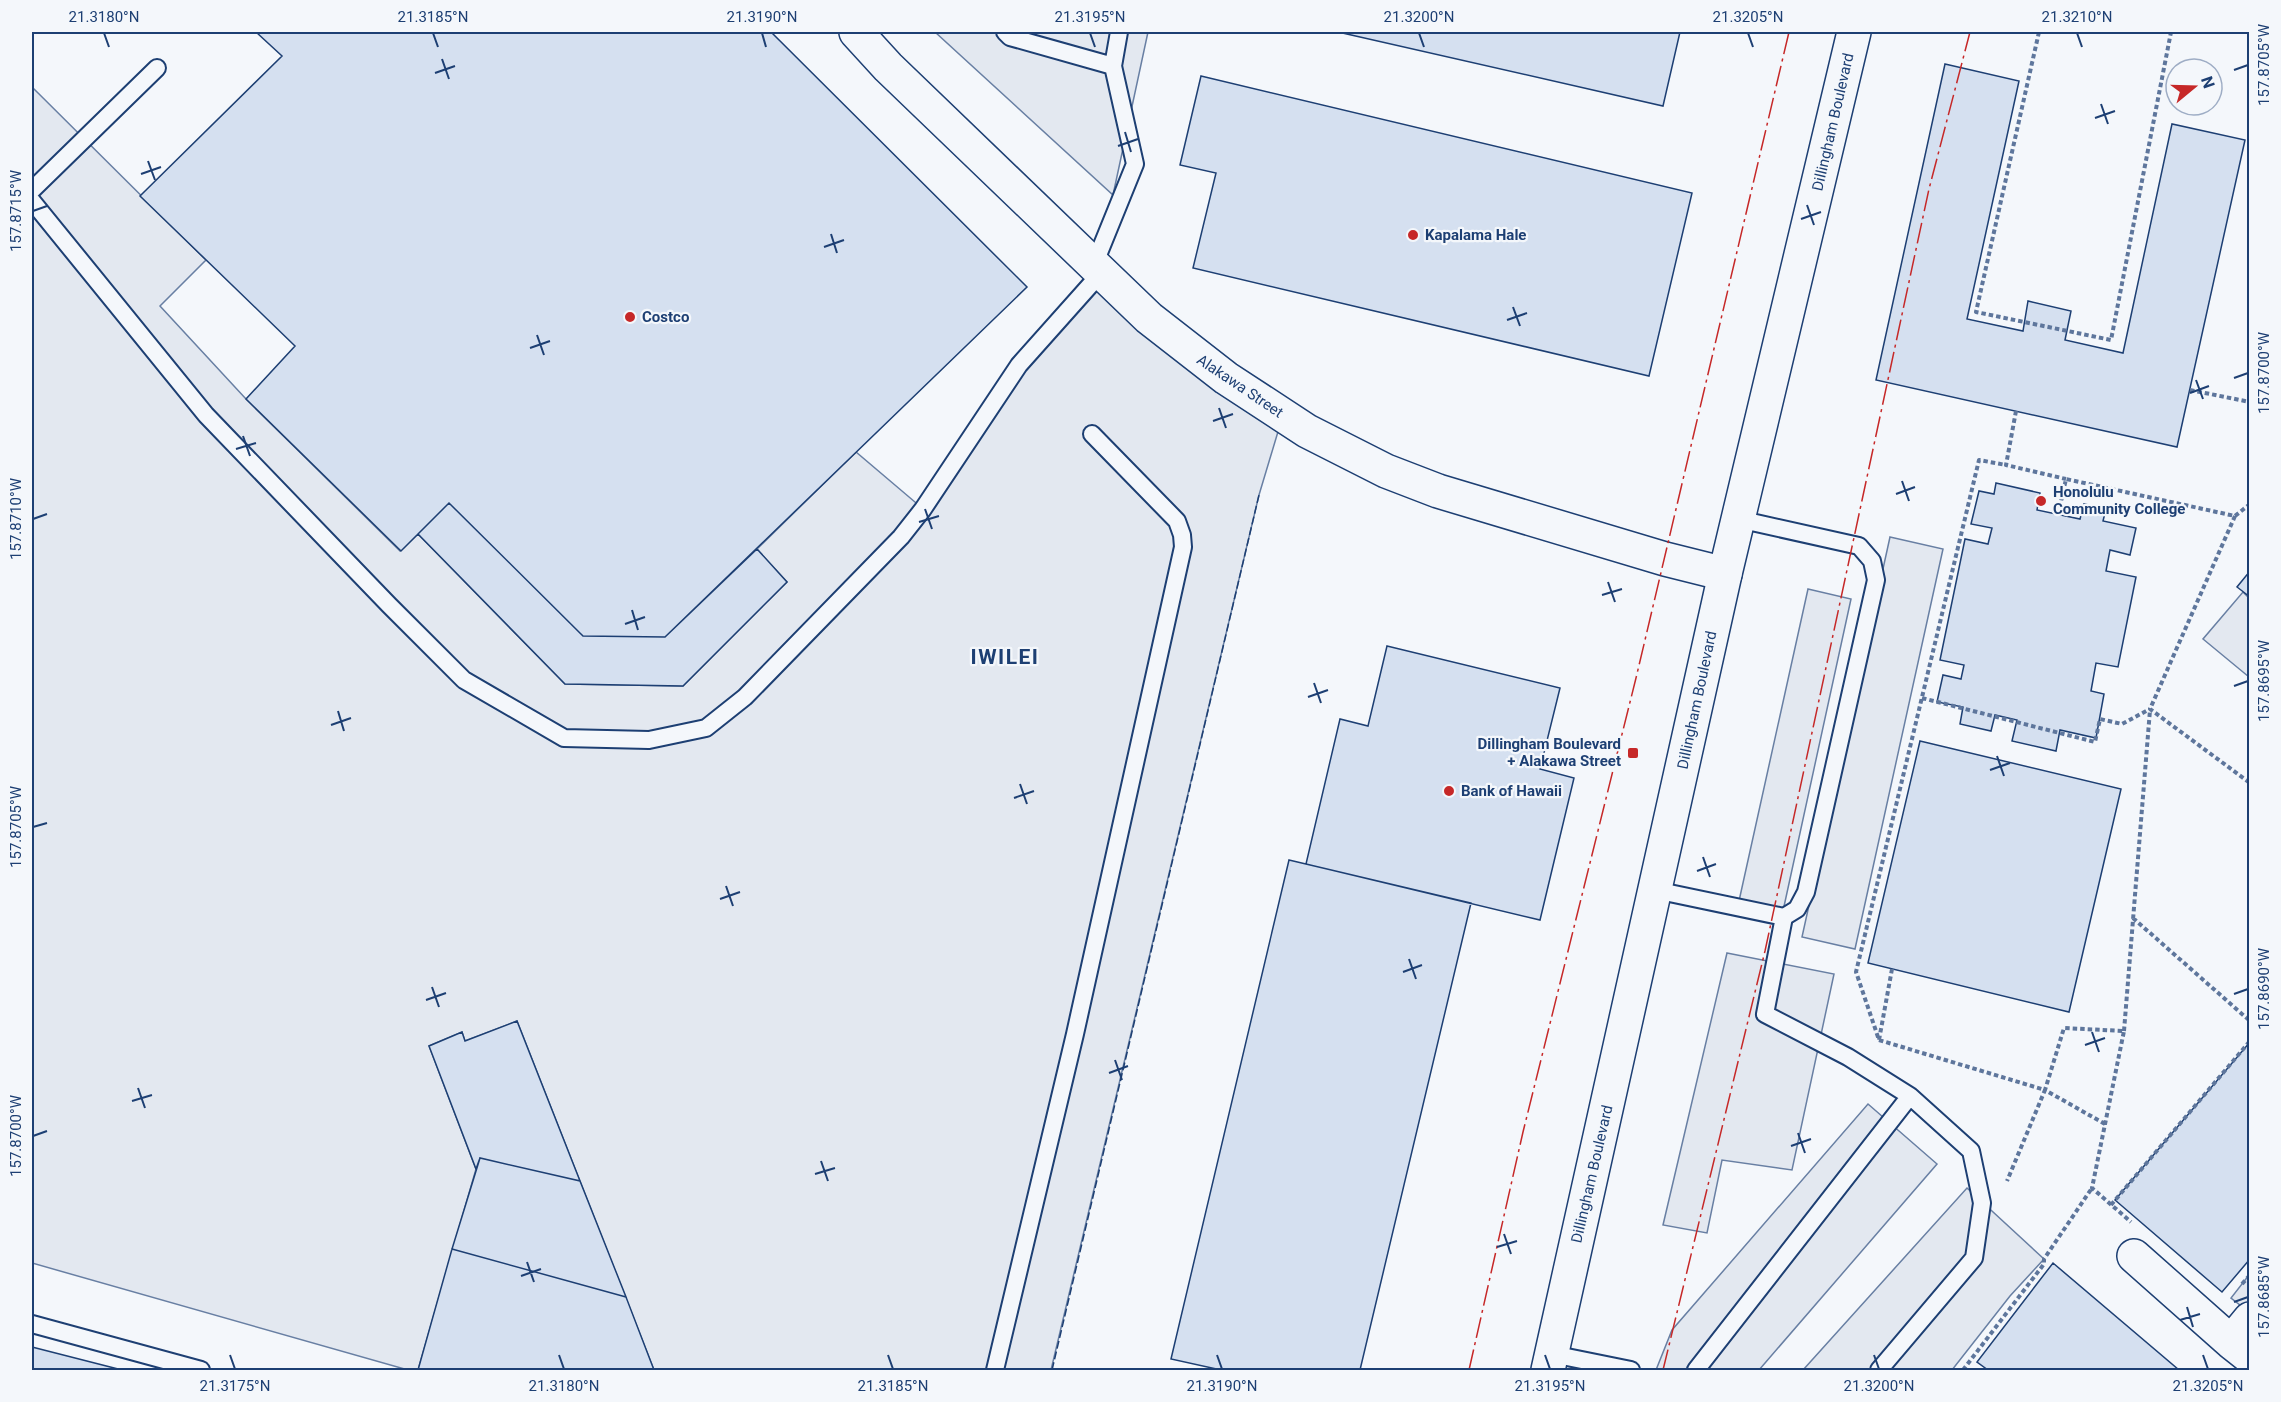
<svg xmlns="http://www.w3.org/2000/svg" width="2281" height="1402" font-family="Roboto,sans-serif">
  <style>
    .parking { fill: #e3e8f0; stroke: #687fa3; stroke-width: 1.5 }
    .building { fill: #d5e0f0; stroke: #1d3f73; stroke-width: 1.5 }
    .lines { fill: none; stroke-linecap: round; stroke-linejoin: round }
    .lane-casing { stroke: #1d3f73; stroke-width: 20 }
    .street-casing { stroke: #1d3f73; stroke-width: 36 }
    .secondary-casing { stroke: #1d3f73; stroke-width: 36 }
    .primary-casing { stroke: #1d3f73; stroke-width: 36 }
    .path { stroke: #5e769c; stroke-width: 4; stroke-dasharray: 4.5 3; stroke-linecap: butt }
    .lane { stroke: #f4f7fb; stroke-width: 16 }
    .street { stroke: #f4f7fb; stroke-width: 33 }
    .secondary { stroke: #f4f7fb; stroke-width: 33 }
    .primary { stroke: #f4f7fb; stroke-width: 33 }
    .fence { stroke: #1d3f73; stroke-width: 1.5; stroke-dasharray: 8 3; stroke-linecap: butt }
    .power { stroke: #c62828; stroke-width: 1.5; stroke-dasharray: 21 4.5 3 4.5; stroke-linecap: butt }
    .ticks { fill: none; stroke: #1d3f73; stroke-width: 2 }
    .poi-dot { fill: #c62828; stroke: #f4f7fb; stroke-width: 2 }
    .labels { text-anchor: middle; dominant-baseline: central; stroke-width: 4.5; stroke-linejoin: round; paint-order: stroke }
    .street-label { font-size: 15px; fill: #1d3f73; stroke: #f4f7fb }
    .poi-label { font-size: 15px; font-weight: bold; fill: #1d3f73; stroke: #f4f7fb; text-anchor: start }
    .district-label { font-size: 21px; font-weight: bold; letter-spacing: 1.5px; fill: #1d3f73; stroke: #f4f7fb }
    .neatline { fill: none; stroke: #1d3f73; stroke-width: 2 }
    .ticks-label { font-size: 15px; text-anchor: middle; fill: #1d3f73 }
  </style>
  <rect width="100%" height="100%" fill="#f4f7fb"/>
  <path class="parking" d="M935 32H1148L1113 195Z
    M32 87 206 260 160 306 246 399 400 551 418 534 565 684 683 686 787 582 757 549 856 452 922 508 1019 365 1101 273 1283 415 1259 495 1051 1370H654L517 1021 465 1041 462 1032 429 1046 476 1169 418 1370H408L32 1263Z
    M1890 537 1943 549 1855 949 1802 937Z
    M1808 589 1851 599 1783 911 1739 901Z
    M2243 592 2249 598V677L2203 639Z
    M1727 953 1834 974 1792 1170 1722 1160 1707 1233 1663 1225Z
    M1868 1104 1937 1164 1759 1370H1656L1672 1330Z
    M1967 1188 2044 1259 2010 1296 1952 1370H1803Z
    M2249 1275V1312L2231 1298Z"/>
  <path class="building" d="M256 32H771L1027 287 665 637 583 636 449 503 401 551 246 399 295 346 140 196 282 56Z
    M1338 32H1680L1663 106Z
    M1945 64 2019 81 1967 319 2023 331 2028 301 2071 311 2065 340 2123 353 2172 124 2245 140 2177 447 1876 380Z
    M1201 76 1692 193 1649 376 1193 268 1216 173 1180 165Z
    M1996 483 2040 493 2037 510 2080 519 2084 504 2106 509 2103 521 2136 528 2130 555 2110 550 2106 571 2136 577 2118 667 2096 663 2091 691 2104 694 2096 738 2060 730 2056 751 2012 741 2017 720 1995 715 1991 731 1960 724 1963 707 1937 702 1943 675 1961 679 1964 665 1940 660 1965 539 1988 544 1992 528 1971 524 1979 491 1994 494Z
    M449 503 583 636 665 637 757 549 787 582 683 686 565 684 418 534Z
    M2250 571V597L2237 587Z
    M1387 646 1560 688 1540 769 1574 778 1540 920 1306 864 1340 719 1368 726Z
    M1920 741 2121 789 2069 1012 1868 963Z
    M1289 860 1471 903 1360 1370H1221L1171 1359Z
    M517 1021 580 1181 480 1158 476 1169 429 1046 462 1032 465 1041Z
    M2250 1042V1259L2222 1292 2115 1200Z
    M480 1158 580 1181 626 1297 452 1249Z
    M452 1249 626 1297 654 1370H418Z
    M2053 1263 2179 1370H1988L1977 1362Z
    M32 1347 122 1370H32Z"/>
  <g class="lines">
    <g class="lane-casing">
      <path id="lane" d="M1005 32 1010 37 1113 66
        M32 190 157 68
        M32 201 206 415 389 605 464 680 564 738 649 740 706 728 745 697 901 537 923 509 1019 365 1101 273
        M1094 265 1135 164 1113 66 1119 32
        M1655 890 1784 917 1797 909 1806 892 1876 580 1872 561 1859 546 1738 519
        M1784 917 1765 1014 1848 1057 1910 1096 1971 1151 1982 1203 1974 1258 1879 1370
        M32 1324 201 1370
        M1552 1354 1631 1370
        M995 1370 1075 1034 1183 547 1182 535 1177 521 1092 434
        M1696 1370 1910 1096"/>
    </g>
    <g class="street-casing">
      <path id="street" d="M2134 1256 2231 1342
        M2250 1319 2231 1342 2250 1357"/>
    </g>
    <g class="secondary-casing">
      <path id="secondary" d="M856 32 888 67 1149 318 1226 378 1307 431 1386 471 1438 491 1665 559 1725 574"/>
    </g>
    <g class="primary-casing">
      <path id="primary" d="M1548 1370 1725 574 1854 32"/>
    </g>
    <path class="path" d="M2039 32 1976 312 2111 340 2171 32
      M2190 390 2250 402
      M2016 411 2006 465 2066 479
      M2058 515 2066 479 2235 516 2250 504
      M2235 516 2150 709 2250 783
      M1922 698 2095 742 2100 719 2122 724 2150 709
      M2133 918 2250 1021
      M1892 969 1879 1040 1856 972 1979 460 2006 465
      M2124 1031 2150 710
      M1879 1040 2045 1090 2007 1181
      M2105 1124 2045 1090 2064 1028 2124 1031 2092 1188 2131 1222
      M2111 1205 2250 1041
      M2242 1284 2250 1275
      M1963 1370 2044 1264V1259L2092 1188"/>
    <use href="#lane" class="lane"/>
    <use href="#street" class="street"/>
    <use href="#secondary" class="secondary"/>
    <use href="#primary" class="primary"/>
    <path class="fence" d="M1052 1370 1259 495"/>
    <path class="power" d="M1469 1370 1523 1132 1636 678 1789 32
      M1663 1370 1765 951 1929 189 1970 32"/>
  </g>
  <path class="ticks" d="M104 33 109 47M433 33 438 47M762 33 766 47M1090 33 1095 47M1419 33 1424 47M1748 33 1753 47M2077 33 2082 47M442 59 449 79M2234 70 2248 65M435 73 455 66M2101 104 2108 124M2095 118 2115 111M1125 132 1131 152M1118 146 1138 139M148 161 155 180M141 174 161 167M1807 205 1814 225M33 211 47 206M1801 219 1821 212M831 234 837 253M824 247 844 240M1513 307 1520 326M1507 320 1527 313M537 335 544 355M530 348 550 341M2234 378 2248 373M2196 380 2203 399M2190 393 2209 386M1219 408 1226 428M1213 421 1233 414M243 436 250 456M236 449 256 443M1902 481 1909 501M1896 494 1915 487M925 509 932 529M33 519 47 514M919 522 939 516M1608 582 1615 602M1602 595 1622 589M632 610 638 630M625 624 645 617M1314 683 1321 703M2234 686 2248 681M1308 697 1328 690M338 711 344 731M331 725 351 718M1997 756 2004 776M1990 770 2010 763M1020 784 1027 804M1014 798 1034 791M33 827 47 823M1703 857 1710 877M1697 871 1716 864M726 886 733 906M720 899 740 892M1409 959 1416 979M1403 972 1422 965M432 987 439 1007M2234 994 2248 989M426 1000 446 993M2092 1032 2099 1052M2085 1045 2105 1038M1115 1060 1122 1080M1109 1073 1128 1066M138 1088 145 1108M132 1101 152 1095M1798 1133 1805 1153M33 1136 47 1131M1791 1146 1811 1139M821 1161 828 1181M815 1174 835 1168M1504 1234 1511 1254M1497 1247 1517 1241M527 1262 534 1282M521 1276 541 1269M2234 1302 2248 1297M2187 1307 2193 1327M2180 1320 2200 1314M230 1355 235 1369M559 1355 564 1369M888 1355 893 1369M1217 1355 1222 1369M1545 1355 1550 1369M1874 1355 1879 1369M2203 1355 2208 1369"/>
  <g class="poi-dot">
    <circle cx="1413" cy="235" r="6"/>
    <circle cx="630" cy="317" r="6"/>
    <circle cx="2041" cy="501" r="6"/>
    <rect x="1627" y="747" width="12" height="12" rx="3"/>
    <circle cx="1449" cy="791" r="6"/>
  </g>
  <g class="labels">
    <g class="street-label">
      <text transform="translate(1833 122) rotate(-77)">Dillingham Boulevard</text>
      <text transform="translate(1240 386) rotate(34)">Alakawa Street</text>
      <text transform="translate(1697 700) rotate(-78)">Dillingham Boulevard</text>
      <text transform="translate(1592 1174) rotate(-77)">Dillingham Boulevard</text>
    </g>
    <g class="poi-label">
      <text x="1425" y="235">Kapalama Hale</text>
      <text x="642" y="317">Costco</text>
      <text x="2053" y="492">Honolulu<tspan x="2053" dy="17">Community College</tspan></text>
      <text x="1621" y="744" text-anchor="end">Dillingham Boulevard<tspan x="1621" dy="17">+ Alakawa Street</tspan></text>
      <text x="1461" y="791">Bank of Hawaii</text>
    </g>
    <g class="district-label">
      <text x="1005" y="657">IWILEI</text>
    </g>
  </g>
  <rect width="2281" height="1402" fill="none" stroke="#f4f7fb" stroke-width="66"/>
  <g transform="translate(2194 87) rotate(71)"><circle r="28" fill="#f4f7fb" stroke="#9eadc5" stroke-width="1.5"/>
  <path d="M0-4.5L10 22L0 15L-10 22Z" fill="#c62828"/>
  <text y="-9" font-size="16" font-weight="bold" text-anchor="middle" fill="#1d3f73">N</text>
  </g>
  <rect x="33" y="33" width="2215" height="1336" class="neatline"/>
  <g class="ticks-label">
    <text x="104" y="22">21.3180°N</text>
    <text x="433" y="22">21.3185°N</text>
    <text x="762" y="22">21.3190°N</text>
    <text x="1090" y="22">21.3195°N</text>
    <text x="1419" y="22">21.3200°N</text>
    <text x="1748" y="22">21.3205°N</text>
    <text x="2077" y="22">21.3210°N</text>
    <text transform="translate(2264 65) rotate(-90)" y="5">157.8705°W</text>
    <text transform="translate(16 211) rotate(-90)" y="5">157.8715°W</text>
    <text transform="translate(2264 373) rotate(-90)" y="5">157.8700°W</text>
    <text transform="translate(16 519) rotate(-90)" y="5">157.8710°W</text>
    <text transform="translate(2264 681) rotate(-90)" y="5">157.8695°W</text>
    <text transform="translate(16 827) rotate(-90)" y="5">157.8705°W</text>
    <text transform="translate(2264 989) rotate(-90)" y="5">157.8690°W</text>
    <text transform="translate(16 1136) rotate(-90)" y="5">157.8700°W</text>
    <text transform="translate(2264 1297) rotate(-90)" y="5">157.8685°W</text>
    <text x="235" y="1391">21.3175°N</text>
    <text x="564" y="1391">21.3180°N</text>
    <text x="893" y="1391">21.3185°N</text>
    <text x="1222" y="1391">21.3190°N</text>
    <text x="1550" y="1391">21.3195°N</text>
    <text x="1879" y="1391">21.3200°N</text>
    <text x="2208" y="1391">21.3205°N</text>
  </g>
</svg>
